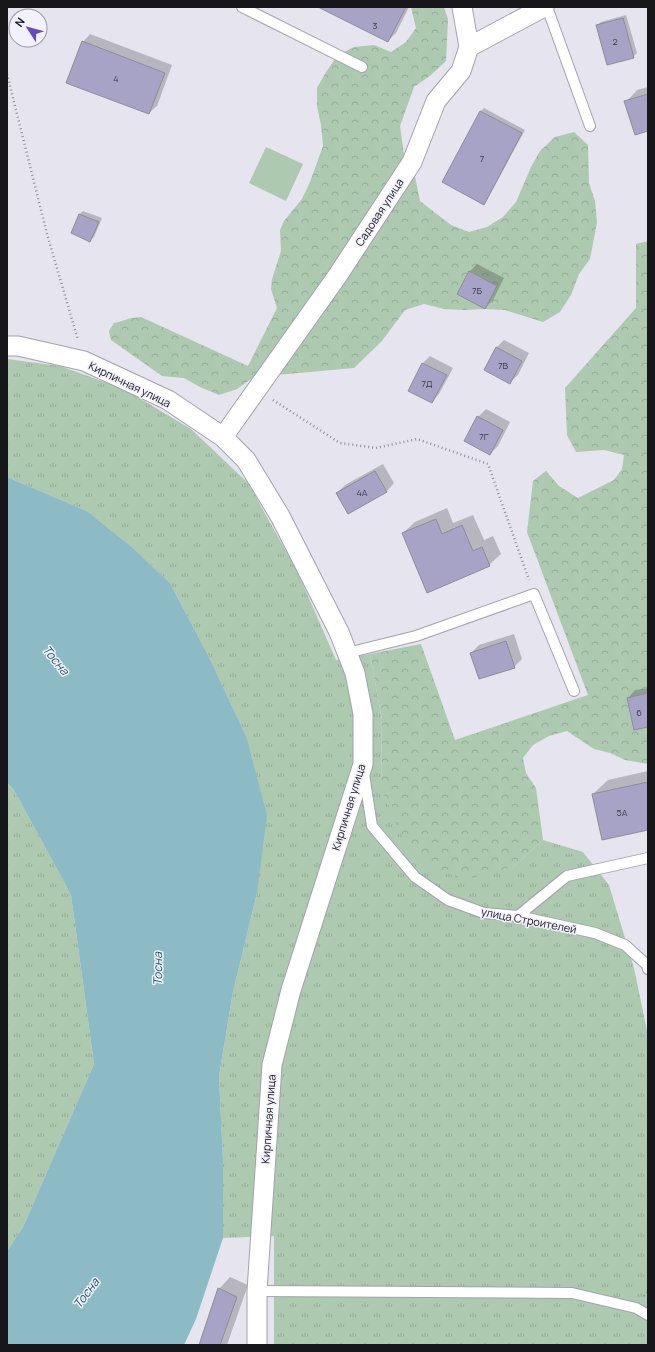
<svg xmlns="http://www.w3.org/2000/svg" width="655" height="1352" font-family="Manrope,sans-serif">
  <style>
    .grass { fill: url(#grass-tufts) }
    .forest { fill: url(#forest-crowns) }
    .green { fill: #adc9b0 }
    .water { fill: #8dbbc5 }
    .shadow { fill: #0003 }
    .building { fill: #a7a3c6; stroke: #8d8d97 }
    .lines { fill: none; stroke-linecap: round; stroke-linejoin: round }
    .lane-casing { stroke: #a2a2ac; stroke-width: 12 }
    .street-casing { stroke: #a2a2ac; stroke-width: 21 }
    .path { stroke: #908f97; stroke-width: 2.5; stroke-dasharray: 1 3; stroke-linecap: butt }
    .lane { stroke: #fff; stroke-width: 10 }
    .street { stroke: #fff; stroke-width: 19 }
    .labels { text-anchor: middle; dominant-baseline: central; stroke-width: 3; stroke-linejoin: round; paint-order: stroke }
    .number-label { font-size: 9px; fill: #3b3a46 }
    .street-label { font-size: 11px; fill: #17171b; stroke: #f2f1fd }
    .water-label { font-size: 12px; font-style: italic; fill: #145460; stroke: #f2f1fd }
  </style>
  <defs>
    <pattern id="grass-tufts" width="24" height="20" patternUnits="userSpaceOnUse"><rect width="24" height="20" fill="#adc9b0"/><path d="M3 7l-1-3M5 7V3M7 7l1-3M15 17l-1-3M17 17v-4M19 17l1-3" fill="none" stroke="#94ac97"/></pattern>
    <pattern id="forest-crowns" width="20" height="18" patternUnits="userSpaceOnUse"><rect width="20" height="18" fill="#adc9b0"/><path d="M2 6a3 3 0 1 1 6 0M12 15a3 3 0 1 1 6 0" fill="none" stroke="#94ac97"/></pattern>
  </defs>
  <rect width="100%" height="100%" fill="#e5e4ef"/>
  <path class="grass" d="M7 359 60 366 124 389 191 429 248 483 297 571 336 660 370 654 382 720 381 788 513 867 543 840 583 852 609 885 634 968 648 1036V1345H274V1236L223 1238V1161L219 1076 233 992 257 893 246 736 209 657 170 583 132 547 87 511 7 477Z
    M7 783 14 790 71 895 94 1064 23 1227 7 1251Z"/>
  <path class="forest" d="M411 7H444L448 19 446 61 431 75 414 87 400 126 404 155 412 162 420 201 451 225 469 232 487 227 503 217 516 202 531 167 540 151 555 137 574 132 588 145 589 183 595 201 597 222 590 259 579 274 571 295 560 312 543 322 505 310 485 309 464 310 444 309 424 304 405 310 382 341 354 368 254 377 237 389 219 395 200 387 184 378 162 376 111 340 109 331 114 323C124 321 130 317 141 317L248 366 277 308 271 289 272 279 281 251 280 230 284 221 302 199 310 182 323 146 321 125 317 106V88L326 72 338 55 354 47 374 45 391 52 406 42 416 28Z
    M648 241V764L625 760 610 753 594 749 567 731 549 736 533 745 523 758 526 773 536 788 543 840 513 867 464 880 422 864 401 834 381 788 382 720 370 654 421 644 455 740 588 695 527 532 533 481 546 471 559 486 578 498 614 480 622 469 624 455 604 450 576 452 567 435 565 388 636 308V244Z"/>
  <path class="green" d="M266 147 303 164 286 201 249 183Z"/>
  <path class="water" d="M7 477 87 511 132 547 170 583 209 657 246 736 267 815 257 893 233 992 219 1076 223 1161V1238L196 1319 184 1345H7V1251L23 1227 94 1064 71 895 14 790 7 783Z"/>
  <path class="shadow" d="M320 7H409L396 33 388 41Z
    M626 15 637 53 633 57 597 25 601 22Z
    M90 34 172 65 157 106 149 113 83 42Z
    M648 87V130L626 102 637 90Z
    M484 108 525 130 487 200 483 203 443 182 481 111Z
    M83 211 102 218 94 237 90 240 72 233 80 214Z
    M477 264 504 278 493 300 485 308 458 294 470 271Z
    M504 340 529 353 518 375 510 382 496 348Z
    M430 356 453 368 439 394 432 402 409 390 423 363Z
    M486 409 510 422 498 446 490 454 478 417Z
    M383 464 394 483 387 491 348 512 337 493 345 485Z
    M447 508 453 523 473 515 484 540 493 536 501 554 489 565 403 533 415 522Z
    M514 634 522 659 514 667 471 653 479 645Z
    M648 688V726L628 698 635 690Z
    M648 771V829L593 794 608 780Z
    M230 1277 248 1285 227 1345H200L219 1289Z"/>
  <path class="building" d="M318 7H406L388 42Z
    M623 18 634 58 607 65 596 25Z
    M82 41 165 73 149 114 66 83Z
    M648 94V131L635 135 624 101Z
    M480 111 522 133 484 205 442 182Z
    M79 214 99 222 90 242 71 233Z
    M469 271 497 286 485 309 457 294Z
    M496 347 522 361 510 384 484 370Z
    M422 363 447 375 432 403 408 391Z
    M477 416 503 430 490 455 464 441Z
    M375 471 387 492 348 514 336 493Z
    M436 519 442 534 462 525 473 551 482 547 490 566 427 593 402 533Z
    M506 641 515 668 479 679 470 653Z
    M648 693V727L634 730 627 698Z
    M648 782V830L602 840 592 794Z
    M218 1288 237 1297 220 1345H199Z"/>
  <g class="lines">
    <g class="lane-casing">
      <path id="lane" d="M242 7 362 67
        M547 7 590 126
        M347 653 416 636 534 594 574 691
        M364 774 372 826 415 877 448 900 484 913 518 916 595 933 625 945 647 965 648 969
        M518 916 567 876 648 858
        M257 1291 572 1293 636 1308 648 1315"/>
    </g>
    <g class="street-casing">
      <path id="street" d="M462 7 469 47
        M7 346H18L84 361 168 400 223 437 246 460 280 516 339 632 355 673 363 714V764L291 990 272 1065 257 1291V1345
        M223 437 338 275 412 162 436 101 461 71 469 47 544 7"/>
    </g>
    <path class="path" d="M7 74 47 234 78 340
      M273 400 340 443 376 448 417 439 488 464 529 580
      M644 1296 648 1291"/>
    <use href="#lane" class="lane"/>
    <use href="#street" class="street"/>
  </g>
  <g class="labels">
    <g class="number-label">
      <text x="375" y="25">3</text>
      <text x="615" y="41">2</text>
      <text x="116" y="78">4</text>
      <text x="482" y="158">7</text>
      <text x="477" y="290">7Б</text>
      <text x="503" y="365">7В</text>
      <text x="427" y="383">7Д</text>
      <text x="484" y="436">7Г</text>
      <text x="362" y="492">4А</text>
      <text x="639" y="712">6</text>
      <text x="622" y="812">5А</text>
    </g>
    <g class="street-label">
      <text transform="translate(379 212) rotate(-57)">Садовая улица</text>
      <text transform="translate(130 384) rotate(26)">Кирпичная улица</text>
      <text transform="translate(348 807) rotate(-73)">Кирпичная улица</text>
      <text transform="translate(529 920) rotate(11)">улица Строителей</text>
      <text transform="translate(268 1119) rotate(-86)">Кирпичная улица</text>
    </g>
    <g class="water-label">
      <text transform="translate(56 660) rotate(51)">Тосна</text>
      <text transform="translate(157 969) rotate(-90)">Тосна</text>
      <text transform="translate(86 1293) rotate(-53)">Тосна</text>
    </g>
  </g>
  <rect width="655" height="1352" fill="none" stroke="#17171b" stroke-width="16"/>
  <g transform="translate(28 28) rotate(306)"><circle r="19" fill="#f2f1fd" stroke="#9a9aa3"/>
  <path d="M0-3L7 15L0 10L-7 15Z" fill="#654ac2"/>
  <text y="-6" font-size="11" font-weight="bold" text-anchor="middle" fill="#17171b">N</text>
  </g>
</svg>
